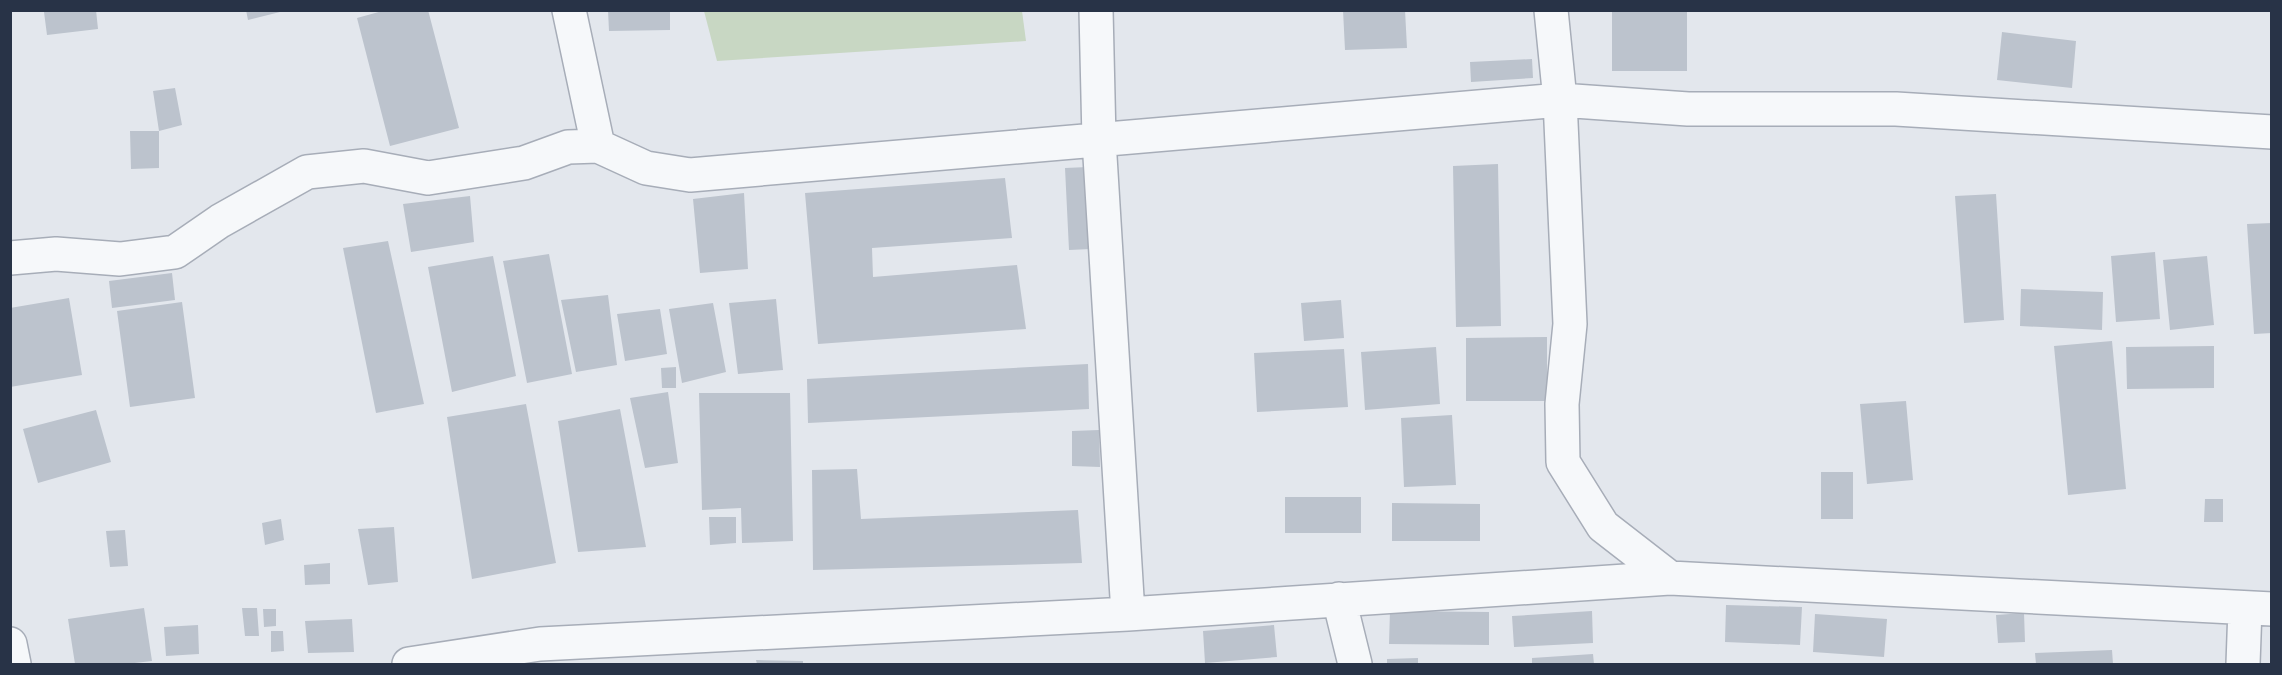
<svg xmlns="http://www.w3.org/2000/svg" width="2282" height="675" font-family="'Public Sans',sans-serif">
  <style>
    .green { fill: #c8d7c3 }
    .building { fill: #bcc3cd }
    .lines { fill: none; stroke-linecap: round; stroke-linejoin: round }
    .street-casing { stroke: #a7adb8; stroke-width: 36 }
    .street { stroke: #f6f8fa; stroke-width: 33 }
  </style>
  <rect width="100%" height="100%" fill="#e3e7ed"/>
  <path class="green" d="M704 11H1022L1026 41 717 61Z"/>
  <path class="building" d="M63 10H96L98 29 47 35 44 12Z
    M246 10H284V11L248 20Z
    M386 10H428L459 128 390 146 357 18Z
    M608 10H670V30L609 31Z
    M1343 10H1405L1407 48 1345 50Z
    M1612 10H1687V71H1612Z
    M2002 32 2076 41 2072 88 1997 80Z
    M1532 59 1533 78 1471 82 1470 62Z
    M175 88 182 125 159 131 153 91Z
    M130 131H159V168L131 169Z
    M1498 164 1501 326 1456 327 1453 166Z
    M1088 167 1091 249 1069 250 1065 168Z
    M1005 178 1012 238 872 248 873 277 1017 265 1026 329 818 344 805 193Z
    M744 193 748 269 700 273 693 199Z
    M1996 194 2004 320 1964 323 1955 196Z
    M470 196 474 242 411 252 403 204Z
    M2272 223V333L2254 334 2247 224Z
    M388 241 424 404 376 413 343 248Z
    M2155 252 2160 319 2116 322 2111 256Z
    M549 254 572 374 527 383 503 261Z
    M493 256 516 376 452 392 428 267Z
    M2207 256 2214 325 2170 330 2163 260Z
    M172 273 175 300 112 308 109 281Z
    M2021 289 2103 292 2102 330 2020 326Z
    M608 295 617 365 576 372 561 300Z
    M69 298 82 375 10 387V308Z
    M776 299 783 370 738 374 729 303Z
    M1341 300 1344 338 1304 341 1301 303Z
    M182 302 195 398 130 407 117 311Z
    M713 303 726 372 682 383 669 309Z
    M660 309 667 354 625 361 617 314Z
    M1547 337V401H1466V338Z
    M2112 341 2126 489 2068 495 2054 346Z
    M2214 346V388L2127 389 2126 347Z
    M1436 347 1440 404 1365 410 1361 352Z
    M1344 349 1348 407 1257 412 1254 353Z
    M1088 364 1089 409 808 423 807 379Z
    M676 367V388H662L661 368Z
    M668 392 678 463 645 468 630 398Z
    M699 393H790L793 541 742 543 741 508 702 510Z
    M1906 401 1913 480 1867 484 1860 404Z
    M526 404 556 563 472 579 447 417Z
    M620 409 646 547 578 552 558 421Z
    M96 410 111 462 38 483 23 429Z
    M1452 415 1456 485 1404 487 1401 418Z
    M1099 430 1100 467 1072 466V431Z
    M857 469 861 519 1078 510 1082 563 813 570 812 470Z
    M1821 472H1853V519H1821Z
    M1285 497H1361V533H1285Z
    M2205 499H2223V522H2204Z
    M1392 503 1480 504V541H1392Z
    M709 517H736V543L710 545Z
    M281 519 284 540 265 545 262 523Z
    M394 527 398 582 368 585 358 529Z
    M125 530 128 566 110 567 106 531Z
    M330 563V584L305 585 304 565Z
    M1726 605 1802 607 1800 645 1725 642Z
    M144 608 152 661 126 664H75L68 619Z
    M242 608H257L259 636H245Z
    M263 609H276V626L264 627Z
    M1390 611 1489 612V645L1389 644Z
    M1592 611 1593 643 1514 647 1512 616Z
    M2024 613 2025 642 1998 643 1996 615Z
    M1815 614 1887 619 1884 657 1813 652Z
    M352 619 354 652 308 653 305 621Z
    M198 625 199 654 166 656 164 627Z
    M1274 625 1277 657 1205 663 1203 631Z
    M271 631H283L284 651 271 652Z
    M2112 650 2113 664H2036L2035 653Z
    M1593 654 1594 664H1532V658Z
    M1418 658V664H1387V659Z
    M756 660 803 661V664H757Z"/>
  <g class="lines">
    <g class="street-casing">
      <path id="street" d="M569 10 598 146
        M1096 10 1099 140 1128 614
        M1551 10 1560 100 1570 324 1562 404 1563 462 1603 526 1670 578
        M10 258 56 254 120 259 175 252 220 221 307 172 364 166 428 178 524 163 568 147 598 146 646 168 690 175 1560 100 1688 109H1896L2272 132
        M1339 599 1355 664
        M10 644 14 664
        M409 664 540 644 1128 614 1670 578 2272 609
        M2243 664 2245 608"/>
    </g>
    <use href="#street" class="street"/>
  </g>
  <rect width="2282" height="675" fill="none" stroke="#283347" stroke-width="24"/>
</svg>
